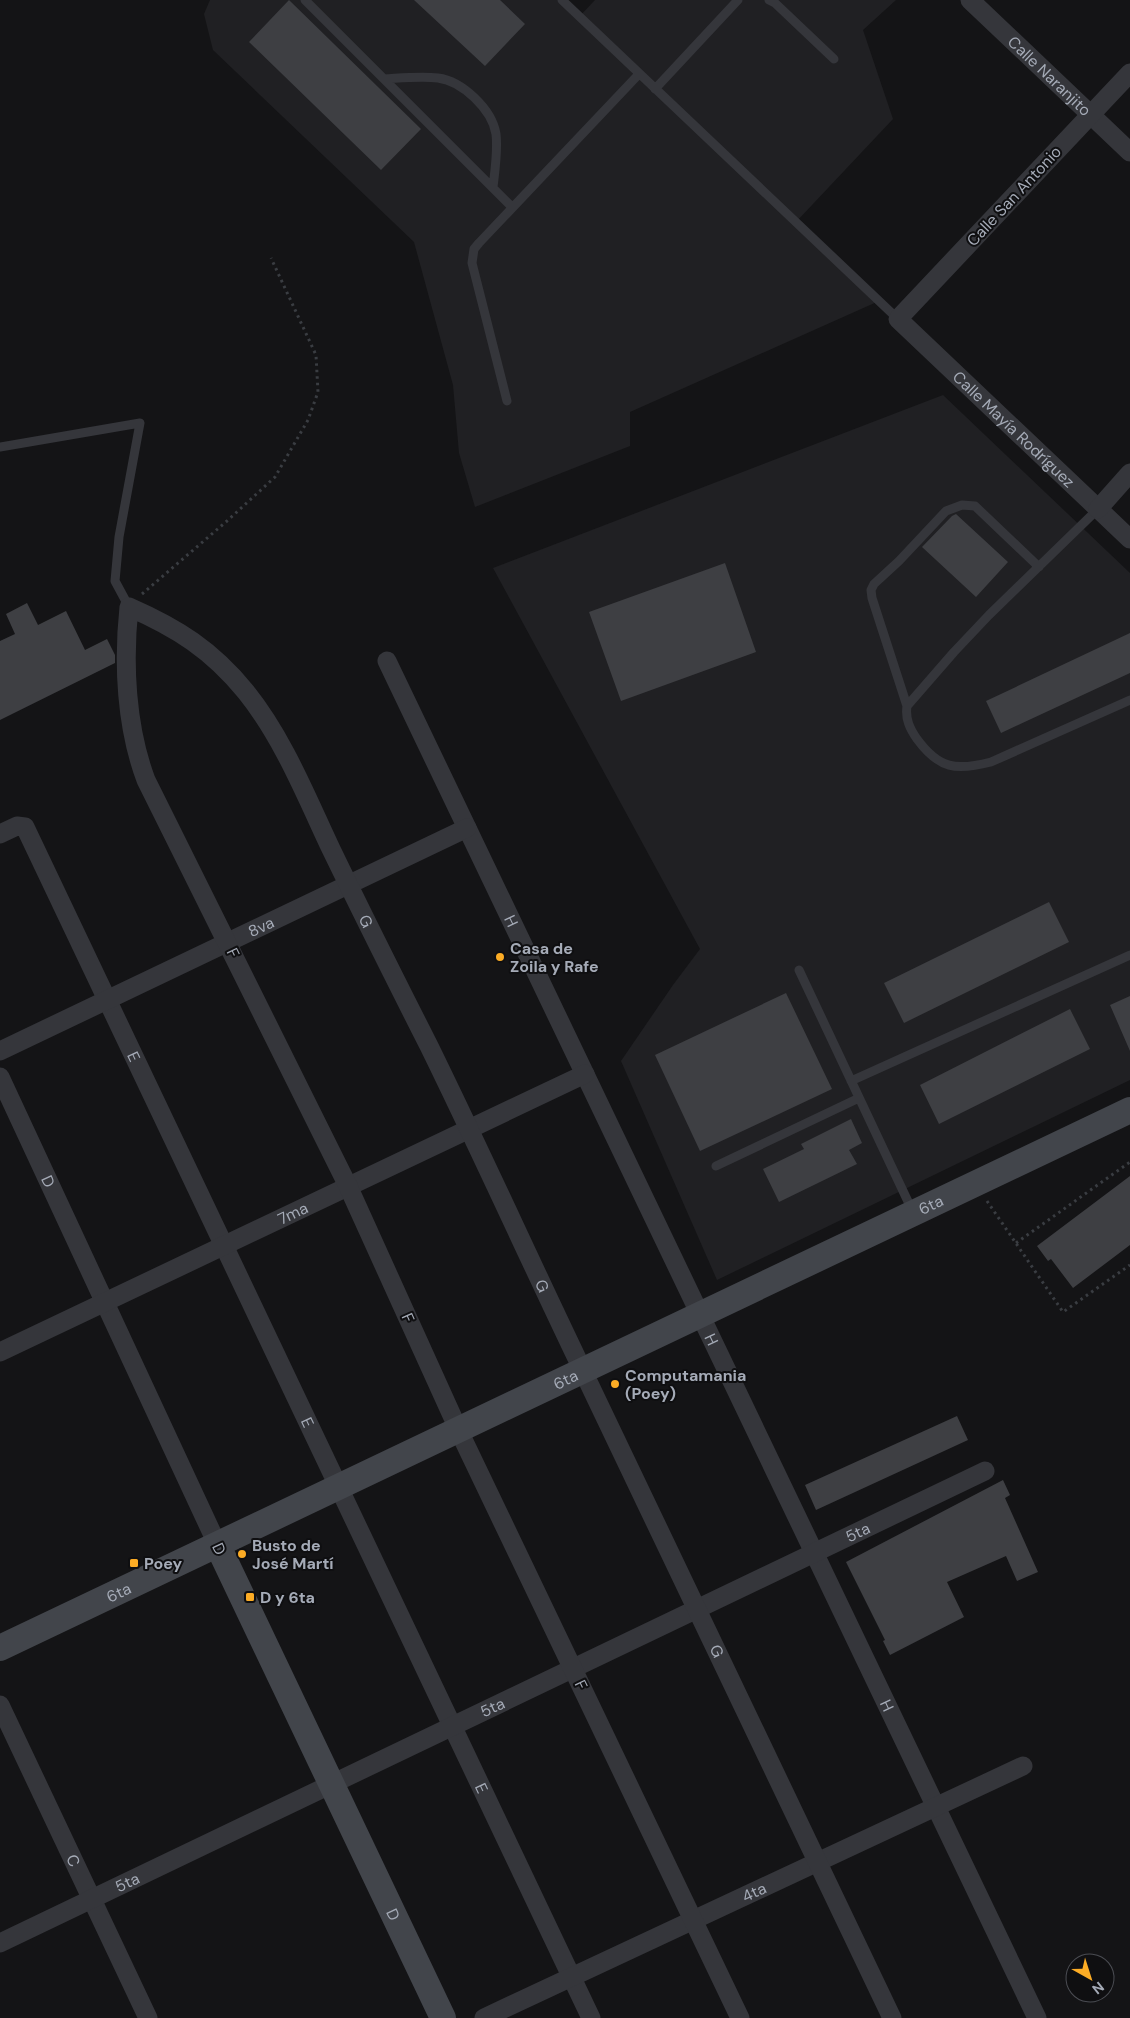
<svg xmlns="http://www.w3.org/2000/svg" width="1130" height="2018" font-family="'DM Sans',sans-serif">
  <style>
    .built { fill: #202023 }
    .building { fill: #3e3f43 }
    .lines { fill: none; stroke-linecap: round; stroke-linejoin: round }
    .path { stroke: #3a3d42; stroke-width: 3; stroke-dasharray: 2.5 4; stroke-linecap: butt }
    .lane { stroke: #35363b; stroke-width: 9 }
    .street { stroke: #35363b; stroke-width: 19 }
    .secondary { stroke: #42454b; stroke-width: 26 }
    .poi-dot { fill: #fcac25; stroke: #0f0f11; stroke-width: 2 }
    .labels { text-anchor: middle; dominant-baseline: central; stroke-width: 4; stroke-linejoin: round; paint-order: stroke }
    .street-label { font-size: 16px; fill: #a5abb7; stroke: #0f0f11 }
    .poi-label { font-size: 16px; font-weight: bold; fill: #a5abb7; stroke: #0f0f11; text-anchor: start }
  </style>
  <rect width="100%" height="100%" fill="#141416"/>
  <path class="built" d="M210 0H562L579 17 595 0H896L863 30 893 119 796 222 879 301 630 412V446L475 507 459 453 453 385 414 242 213 50 204 14Z
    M943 395 1130 573V1080L717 1280 621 1061 673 985 700 949 493 568Z"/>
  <path class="building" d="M289 0 421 129 381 170 249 42Z
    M414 0H500L525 24 485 66Z
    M956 514 1008 562 976 597 922 547 952 516Z
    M725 563 756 652 621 701 589 612Z
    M27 603 38 625 66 611 85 650 107 639 115 655V663L0 720V641L15 634 6 614Z
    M1130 633V673L1001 733 986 701Z
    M1049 902 1069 942 904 1023 884 983Z
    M786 993 832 1089 700 1151 655 1055Z
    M1130 996V1051L1110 1005Z
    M1070 1009 1090 1049 939 1124 920 1085Z
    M851 1119 862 1143 849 1150 857 1164 779 1202 763 1169 804 1149 801 1144Z
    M1130 1176V1245L1073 1288 1051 1259 1048 1261 1037 1246Z
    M957 1416 968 1440 816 1510 805 1485Z
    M1003 1480 1010 1495 1005 1498 1038 1572 1017 1581 1006 1556 947 1582 964 1617 890 1655 883 1641 885 1640 846 1562Z"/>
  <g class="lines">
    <path class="path" d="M142 594 227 521 275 477 308 420 318 392 316 355 271 258
      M987 1201 1063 1312 1130 1265
      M1016 1243 1130 1162"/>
    <path class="lane" d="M305 0 512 207
      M562 0 898 319
      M769 0 775 3 834 59
      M384 79C402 78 421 76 438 78 462 81 492 109 496 134 498 151 495 170 493 187
      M655 89 738 0
      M507 401 472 263 474 249 479 243 639 74
      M0 447 140 423 119 537 115 581 129 607
      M1098 509 989 615 954 652 907 706C905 719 910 729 917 739 939 769 956 771 991 762L1130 700
      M907 706 872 598 871 590 874 584 899 561 946 511 962 505 975 506 1039 567
      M799 970 912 1210
      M851 1081 1130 955
      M716 1166 859 1098"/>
    <g class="street">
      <path id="s1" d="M970 0 1130 152"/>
      <path id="s2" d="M1130 73 898 319 1130 539"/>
      <path d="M1098 509 1130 473"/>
      <path id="s3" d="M387 661 1037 2018"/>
      <path id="s4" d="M0 834 17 826 25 827 591 2018"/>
      <path id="s5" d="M0 1051 467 828"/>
      <path id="s6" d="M0 1077 218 1546"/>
      <path id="s7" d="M0 1352 585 1074"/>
      <path id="s8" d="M0 1705 148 2018"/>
      <path id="s9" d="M0 1943 985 1471"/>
      <path id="s10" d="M484 2018 1023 1766"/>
      <path id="s11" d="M740 2018 459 1431 348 1186 146 780C126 727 123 663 129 607 177 628 212 650 246 692 283 738 306 796 331 849 363 915 396 981 429 1046 482 1154 531 1263 583 1371 686 1586 790 1801 892 2018"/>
    </g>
    <g class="secondary">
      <path id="s12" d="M218 1546 443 2018"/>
      <path id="s13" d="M0 1648C378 1471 753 1288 1130 1110"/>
    </g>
  </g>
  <g class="poi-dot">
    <circle cx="500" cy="957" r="5"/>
    <circle cx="615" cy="1384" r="5"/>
    <circle cx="242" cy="1554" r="5"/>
    <rect x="129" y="1558" width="10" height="10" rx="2.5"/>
    <rect x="245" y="1592" width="10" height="10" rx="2.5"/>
  </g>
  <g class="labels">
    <g class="street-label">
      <text stroke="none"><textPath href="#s1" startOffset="110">Calle Naranjito</textPath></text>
      <text transform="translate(1014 196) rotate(-47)">Calle San Antonio</text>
      <text stroke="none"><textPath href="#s2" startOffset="498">Calle Mayía Rodríguez</textPath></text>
      <text stroke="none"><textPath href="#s3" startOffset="288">H</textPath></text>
      <text stroke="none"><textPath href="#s11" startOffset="1954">G</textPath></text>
      <text stroke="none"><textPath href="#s5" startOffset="289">8va</textPath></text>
      <text transform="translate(233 953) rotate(64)">F</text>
      <text stroke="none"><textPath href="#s4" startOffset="281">E</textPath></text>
      <text stroke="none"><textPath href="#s6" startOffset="115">D</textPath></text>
      <text stroke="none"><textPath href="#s13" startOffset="1031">6ta</textPath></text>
      <text stroke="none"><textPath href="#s7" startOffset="324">7ma</textPath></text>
      <text stroke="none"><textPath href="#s11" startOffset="2359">G</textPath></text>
      <text transform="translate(408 1318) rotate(66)">F</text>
      <text stroke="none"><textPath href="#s3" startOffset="752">H</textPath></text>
      <text stroke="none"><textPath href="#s13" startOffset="626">6ta</textPath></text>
      <text stroke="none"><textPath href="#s4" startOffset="686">E</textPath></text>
      <text stroke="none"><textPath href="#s9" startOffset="951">5ta</textPath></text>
      <text transform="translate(219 1549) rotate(65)">D</text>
      <text stroke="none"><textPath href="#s13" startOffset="131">6ta</textPath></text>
      <text stroke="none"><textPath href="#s11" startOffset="2764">G</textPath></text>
      <text transform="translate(581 1685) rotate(64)">F</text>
      <text stroke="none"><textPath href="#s3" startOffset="1158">H</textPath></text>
      <text stroke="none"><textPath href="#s9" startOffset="546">5ta</textPath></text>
      <text stroke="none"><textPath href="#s4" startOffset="1091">E</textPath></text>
      <text stroke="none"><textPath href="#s8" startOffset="172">C</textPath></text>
      <text stroke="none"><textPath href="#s9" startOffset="141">5ta</textPath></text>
      <text stroke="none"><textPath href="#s10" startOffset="298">4ta</textPath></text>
      <text stroke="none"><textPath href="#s12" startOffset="408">D</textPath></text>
    </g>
    <g class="poi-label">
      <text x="510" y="948">Casa de<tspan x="510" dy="18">Zoila y Rafe</tspan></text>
      <text x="625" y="1375">Computamania<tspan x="625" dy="18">(Poey)</tspan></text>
      <text x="252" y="1545">Busto de<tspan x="252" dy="18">José Martí</tspan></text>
      <text x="144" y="1563">Poey</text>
      <text x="260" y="1597">D y 6ta</text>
    </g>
  </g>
  <g transform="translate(1090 1978) rotate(141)"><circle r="24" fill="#0f0f11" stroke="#4b4d53"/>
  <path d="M0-4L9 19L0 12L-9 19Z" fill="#fcac25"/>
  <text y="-8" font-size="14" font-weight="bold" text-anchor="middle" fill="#a5abb7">N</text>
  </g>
</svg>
